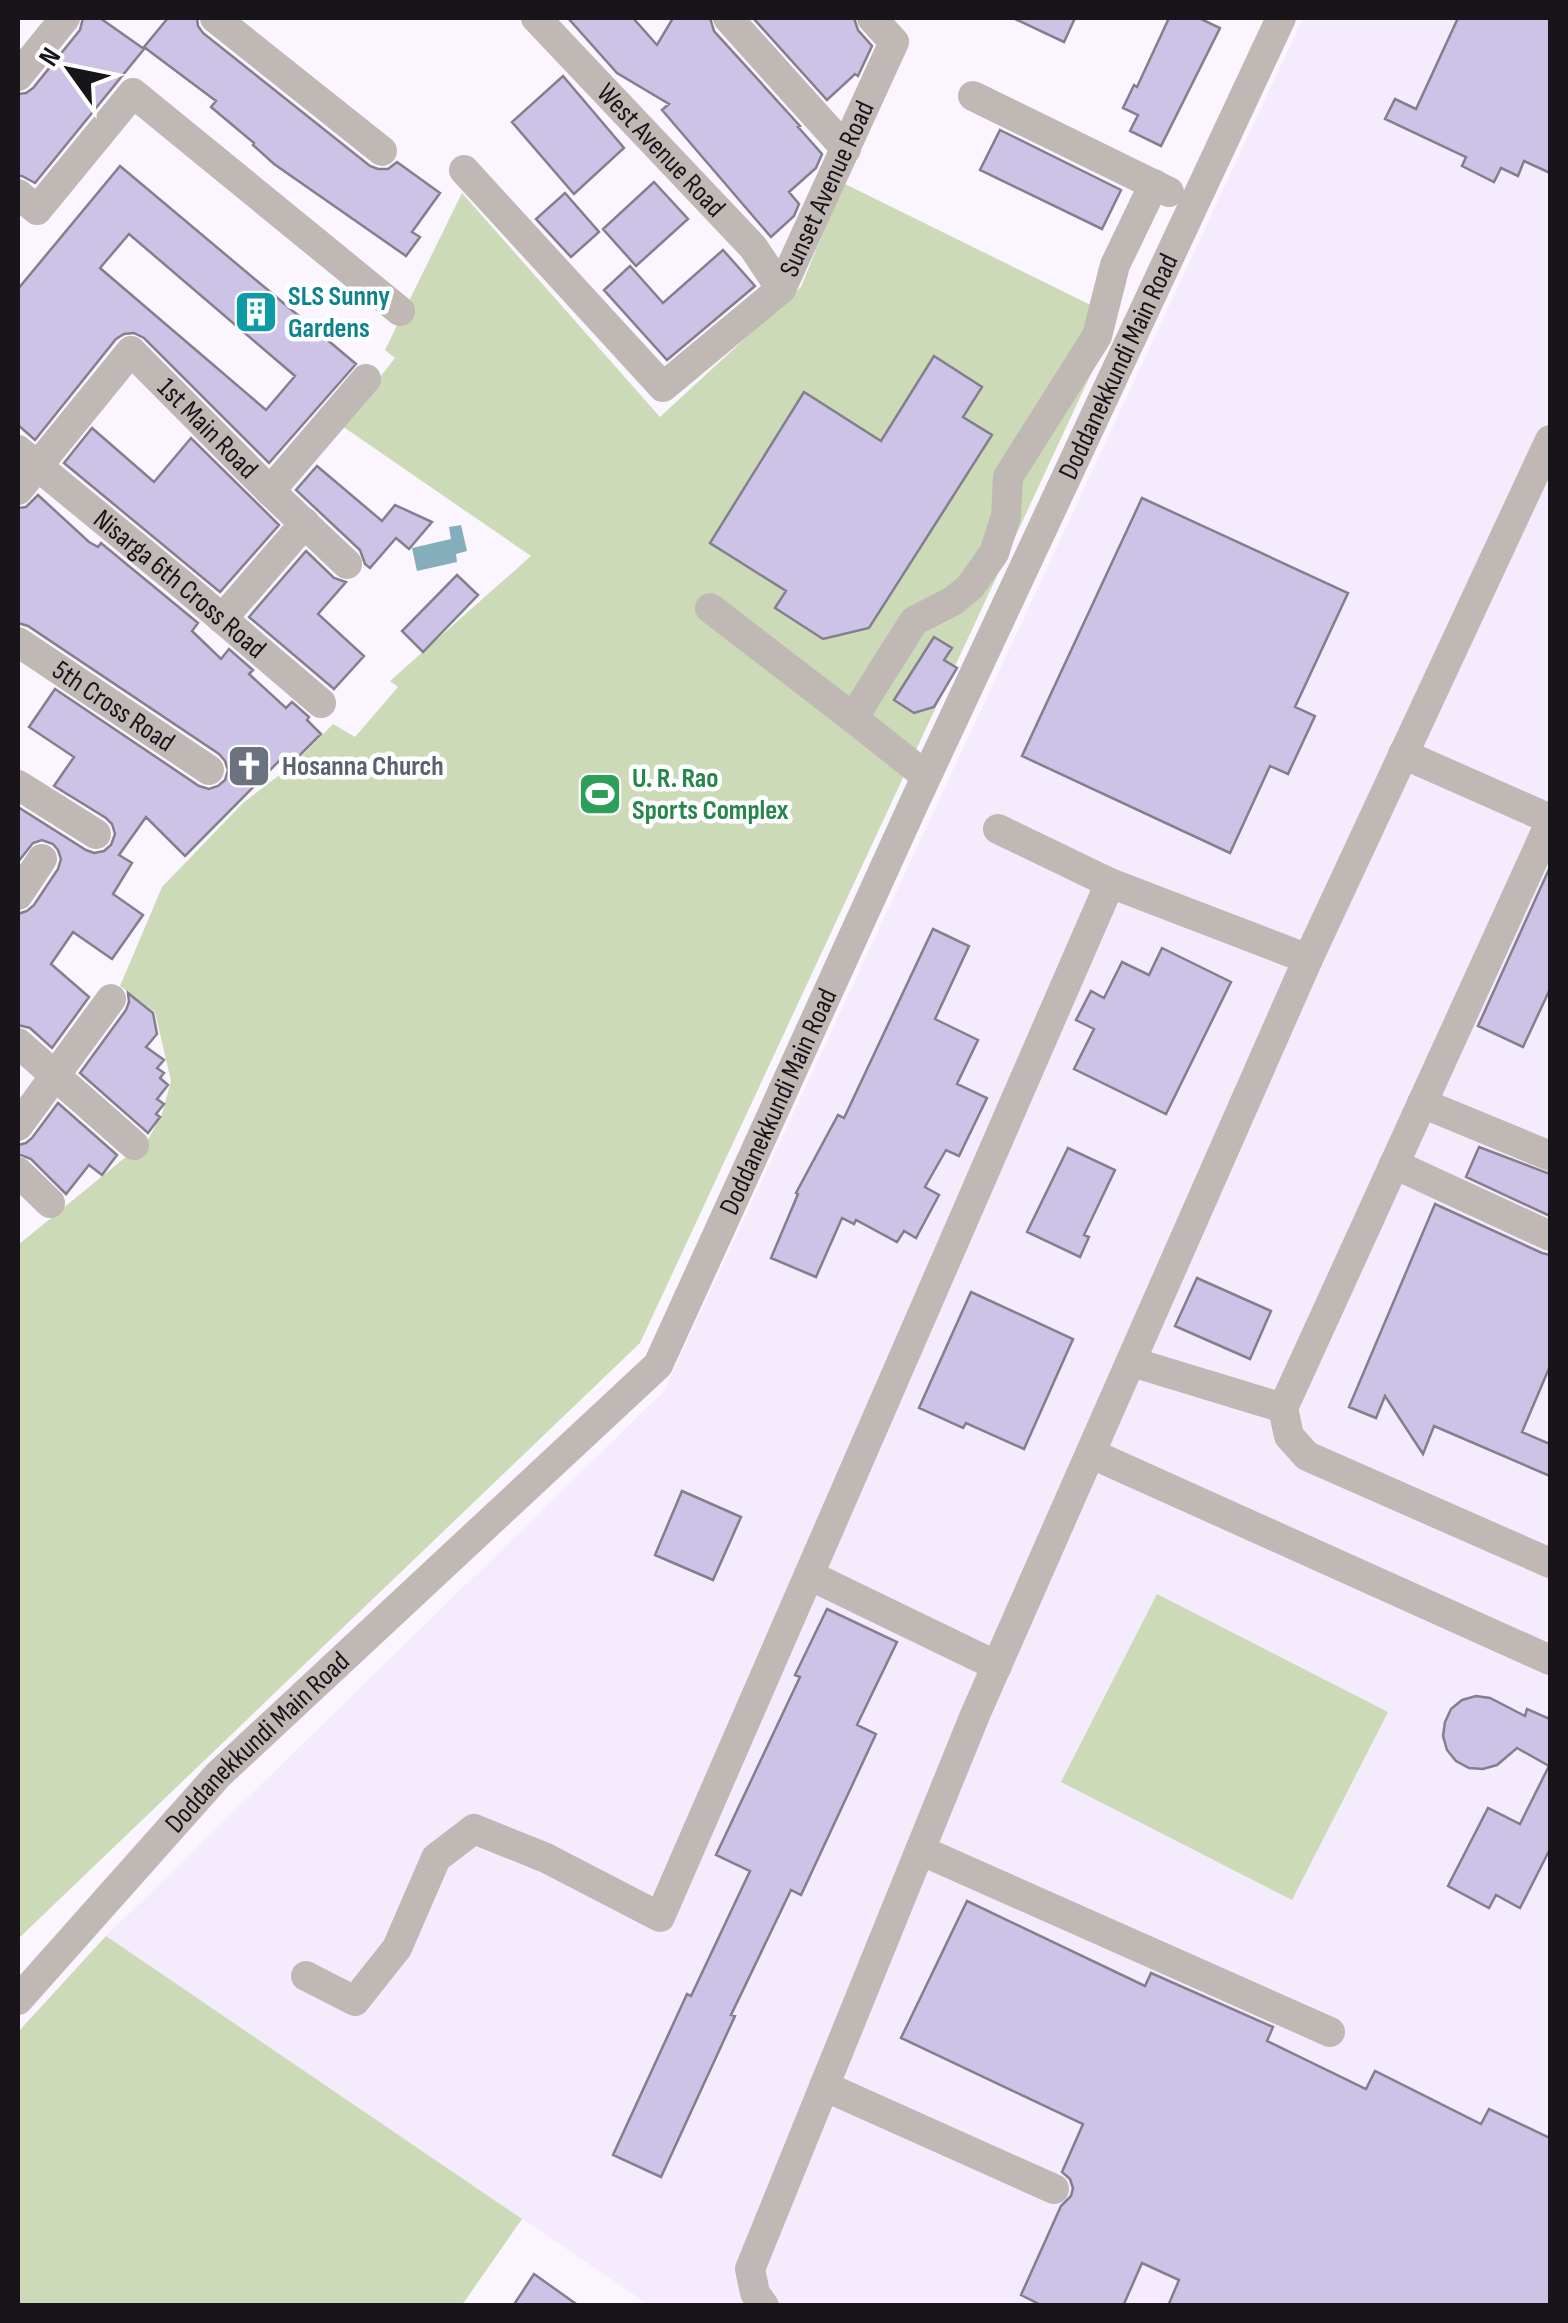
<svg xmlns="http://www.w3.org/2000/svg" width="1568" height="2323" font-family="'Sofia Sans Condensed',sans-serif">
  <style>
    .built { fill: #f4ebfd }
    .green { fill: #cddab7 }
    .water { fill: #85aebd }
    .building { fill: #cdc3e6; stroke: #837f8d; stroke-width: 2.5; fill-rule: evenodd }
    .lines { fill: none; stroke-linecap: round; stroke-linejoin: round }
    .minor { stroke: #c0b8b5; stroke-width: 30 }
    .labels { text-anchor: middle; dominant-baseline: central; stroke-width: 9; stroke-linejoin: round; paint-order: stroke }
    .street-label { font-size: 28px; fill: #17141a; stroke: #fff }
    .culture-label { font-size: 28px; font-weight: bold; fill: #0d838f; stroke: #fff; text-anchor: start }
    .worship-label { font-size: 28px; font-weight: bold; fill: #5b616d; stroke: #fff; text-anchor: start }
    .leisure-label { font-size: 28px; font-weight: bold; fill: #27864d; stroke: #fff; text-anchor: start }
  </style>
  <rect width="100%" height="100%" fill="#faf5ff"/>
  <path class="built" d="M1303 18H1550V2305H649L106 1936 664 1391Z"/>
  <path class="green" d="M843 183 1117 318 640 1343 18 1939V1245L149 1138 162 1114 171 1081 155 1012 120 986 162 887 243 803 294 764 333 724 355 737 398 687 390 681 531 556 342 426 395 358 385 350 462 193 660 417 801 287Z
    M1157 1594 1388 1712 1292 1900 1061 1782Z
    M106 1936 522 2219 462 2305H18V2032Z"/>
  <path class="water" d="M461 525 467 551 456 554 457 562 417 571 412 548 451 539 449 527Z"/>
  <path class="building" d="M83 18H100L144 49 35 183 22 176H18V94L26 93 33 88 80 30Z
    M168 18H197L198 26 203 33 370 166 378 169H388L397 162 440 193 412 232 420 237 406 256 274 164 253 145 254 143 211 107 216 101 144 47Z
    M568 18H633L657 45 673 18H710L714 31 800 126 798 127 822 154 816 168 789 192 799 204 794 216 771 237 662 110 669 104 617 73Z
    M753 18H854L858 30 872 46 858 76 855 74 827 100Z
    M1013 18H1075L1064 42Z
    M1169 18H1199L1220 28 1161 146 1130 131 1138 115 1123 108 1134 85 1137 87Z
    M1458 18H1550V173L1524 161 1518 176 1501 168 1494 182 1462 166 1466 157 1385 119 1395 99 1416 109Z
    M563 76 624 148 574 194 512 122Z
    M1000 130 1121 190 1102 229 980 170Z
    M120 166 356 364 269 463 144 338 134 333 124 334 116 339 35 440 18 425V289ZM129 234 295 376 266 410 100 268Z
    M654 182 688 219 636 266 603 229Z
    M565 193 599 232 571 257 536 219Z
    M723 250 755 286 667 360 604 290 630 266 663 303Z
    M934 356 982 387 963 417 992 435 869 628 823 639 775 608 786 591 710 543 804 392 881 441Z
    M92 428 154 482 191 438 279 525 220 592 64 463Z
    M317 466 382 521 395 505 432 522 409 549 396 538 370 568 365 564 360 550 296 490Z
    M38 495 89 542 98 547 101 543 198 623 192 631 221 659 229 649 253 670 249 674 286 708 292 702 309 717 307 720 321 734 292 763 285 755 185 856 146 817 119 855 132 863 113 894 143 915 112 959 73 932 51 964 89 997 52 1048 30 1028 18 1025V914L27 911 34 905 58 869 61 859 58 850 53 844 42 840 33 843 18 862V807L86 850 94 853 104 851 111 845 115 834 112 824 106 818 54 786 74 757 29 727 55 689 199 786 209 789 218 786 225 780 228 770 225 761 219 754 28 626 18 623V508L26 507Z
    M1142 498 1348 593 1295 707 1315 716 1288 774 1270 766 1230 853 1022 756Z
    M306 551 334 578 346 582 318 614 364 656 334 689 249 617Z
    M457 575 478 595 423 652 402 631Z
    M934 637 952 648 944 660 957 668 934 707 914 713 894 700Z
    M1550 867V989L1523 1047 1478 1026Z
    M933 929 969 946 935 1019 978 1040 957 1084 987 1098 959 1156 946 1150 925 1187 939 1195 916 1238 904 1231 897 1242 856 1220 854 1224 842 1218 816 1277 771 1258 798 1194 796 1193 838 1115 844 1118Z
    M1162 948 1231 982 1166 1114 1074 1069 1094 1029 1076 1020 1091 991 1104 998 1122 962 1149 975Z
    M128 993 153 1013 157 1034 146 1047 164 1060 157 1068 164 1073 160 1078 168 1085 157 1099 164 1104 156 1114 160 1117 148 1133 80 1073 126 1010 129 1002Z
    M58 1103 117 1155 102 1175 89 1165 66 1194 31 1159 18 1154V1145L26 1143 32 1138Z
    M1479 1147 1550 1174V1216L1466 1177Z
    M1068 1148 1115 1170 1084 1235 1089 1237 1080 1257 1027 1232Z
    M1435 1204 1542 1253 1550 1255V1366L1522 1432 1550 1444V1476L1434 1426 1423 1454 1385 1396 1376 1418 1349 1407Z
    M1197 1278 1271 1311 1250 1359 1175 1326Z
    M971 1292 1073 1339 1024 1449 966 1423 963 1428 919 1408Z
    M682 1491 741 1517 713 1580 655 1555Z
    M827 1609 897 1642 857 1725 876 1734 801 1895 791 1890 731 2015 735 2016 661 2177 613 2155 687 1994 691 1996 750 1871 716 1855 800 1677 795 1675Z
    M1476 1696 1490 1698 1525 1716 1527 1709 1550 1719V1849L1520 1908 1496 1895 1489 1908 1448 1886 1488 1808 1520 1824 1549 1766 1517 1748 1497 1765 1483 1769 1469 1768 1456 1761 1447 1750 1443 1736 1445 1722 1451 1709 1462 1700Z
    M967 1901 1145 1986 1151 1973 1273 2027 1267 2041 1366 2089 1375 2071 1481 2124 1489 2109 1550 2138V2306H1168L1179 2280 1142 2263 1123 2306H1043L1021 2295 1061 2206 1071 2196 1073 2188 1070 2179 1062 2172 1083 2124 901 2038Z
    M534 2274 579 2306H513Z"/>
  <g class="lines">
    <g class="minor">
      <path d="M215 18 382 151"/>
      <path id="s1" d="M536 18 753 247 781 289"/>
      <path d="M728 18 846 149"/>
      <path d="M18 76 65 18"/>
      <path d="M973 96 1169 192"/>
      <path id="s2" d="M464 170 663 387 781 289 894 42 872 18"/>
      <path d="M18 194 37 210 133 93 400 311"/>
      <path id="s3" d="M18 450 185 587 321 703"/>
      <path id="s4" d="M18 490 131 351 270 491 366 379"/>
      <path d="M270 491 347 564"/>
      <path d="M710 608 853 718 914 621 953 601 970 587 994 553 1006 516 1008 477 1097 336 1115 265 1154 184"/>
      <path d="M222 619 305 523"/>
      <path id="s5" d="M18 642 209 770"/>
      <path d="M853 718 926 776"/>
      <path d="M1403 754 1550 819"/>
      <path d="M18 785 96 834"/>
      <path d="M1550 823 1283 1408 1289 1436 1307 1456 1550 1563"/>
      <path d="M998 829 1110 883"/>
      <path d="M18 895 42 859"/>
      <path d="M18 1043 134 1145"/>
      <path d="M1422 1103 1550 1156"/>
      <path d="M18 1126 111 999"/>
      <path d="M1394 1164 1550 1236"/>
      <path d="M18 1172 50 1203"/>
      <path d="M1132 1362 1283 1408"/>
      <path d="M1092 1454 1550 1660"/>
      <path d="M809 1575 997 1666"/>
      <path d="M920 1850 1330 2032"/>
      <path d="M306 1976 355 2001 397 1948 436 1858 474 1829 546 1858 660 1917 1110 883 1308 959"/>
      <path id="s6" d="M18 2000 218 1775 658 1365 915 801 1281 18"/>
      <path d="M824 2086 1054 2189"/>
      <path d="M764 2306 755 2293 750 2269 975 1715 1308 959 1550 440"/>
    </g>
  </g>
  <defs>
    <g id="building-square" transform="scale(2.25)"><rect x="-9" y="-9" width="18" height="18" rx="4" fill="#0f9aa8" stroke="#fff"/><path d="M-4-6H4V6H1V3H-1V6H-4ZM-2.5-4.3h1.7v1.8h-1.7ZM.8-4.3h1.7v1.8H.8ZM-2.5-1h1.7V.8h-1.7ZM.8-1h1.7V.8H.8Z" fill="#fff"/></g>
    <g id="church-square" transform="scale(2.25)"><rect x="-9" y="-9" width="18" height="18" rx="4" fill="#6b7280" stroke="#fff"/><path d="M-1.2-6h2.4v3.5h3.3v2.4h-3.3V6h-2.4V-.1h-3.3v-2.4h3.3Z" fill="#fff"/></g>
    <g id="stadium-square" transform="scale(2.25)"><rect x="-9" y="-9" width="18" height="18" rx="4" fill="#2e9e5b" stroke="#fff"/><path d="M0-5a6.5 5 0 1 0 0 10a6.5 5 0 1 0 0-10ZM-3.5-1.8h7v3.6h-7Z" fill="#fff"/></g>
  </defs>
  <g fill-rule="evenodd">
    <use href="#building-square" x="256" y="312"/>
    <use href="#church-square" x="249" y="766"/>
    <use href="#stadium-square" x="600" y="794"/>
  </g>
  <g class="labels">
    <g class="street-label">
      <text stroke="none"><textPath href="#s1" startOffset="182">West Avenue Road</textPath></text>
      <text stroke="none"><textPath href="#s2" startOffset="558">Sunset Avenue Road</textPath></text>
      <text stroke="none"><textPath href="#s6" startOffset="2002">Doddanekkundi Main Road</textPath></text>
      <text stroke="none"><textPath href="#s4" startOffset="288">1st Main Road</textPath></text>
      <text stroke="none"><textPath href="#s3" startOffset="210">Nisarga 6th Cross Road</textPath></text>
      <text stroke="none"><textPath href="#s5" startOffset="115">5th Cross Road</textPath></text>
      <text stroke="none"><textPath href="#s6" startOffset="1192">Doddanekkundi Main Road</textPath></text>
      <text stroke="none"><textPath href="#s6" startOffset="352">Doddanekkundi Main Road</textPath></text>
    </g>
    <g class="culture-label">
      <text x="288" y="296">SLS Sunny<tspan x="288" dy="32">Gardens</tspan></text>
    </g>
    <g class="worship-label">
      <text x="282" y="766">Hosanna Church</text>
    </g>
    <g class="leisure-label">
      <text x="632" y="778">U. R. Rao<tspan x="632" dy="32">Sports Complex</tspan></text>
    </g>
  </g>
  <rect width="1568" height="2323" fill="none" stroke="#17141a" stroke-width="40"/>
  <g transform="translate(70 70) rotate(303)" stroke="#ffffff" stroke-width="8" paint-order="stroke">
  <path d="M0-8L18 38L0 25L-18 38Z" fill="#17141a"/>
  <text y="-15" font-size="28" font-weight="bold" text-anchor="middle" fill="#17141a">N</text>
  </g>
</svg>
